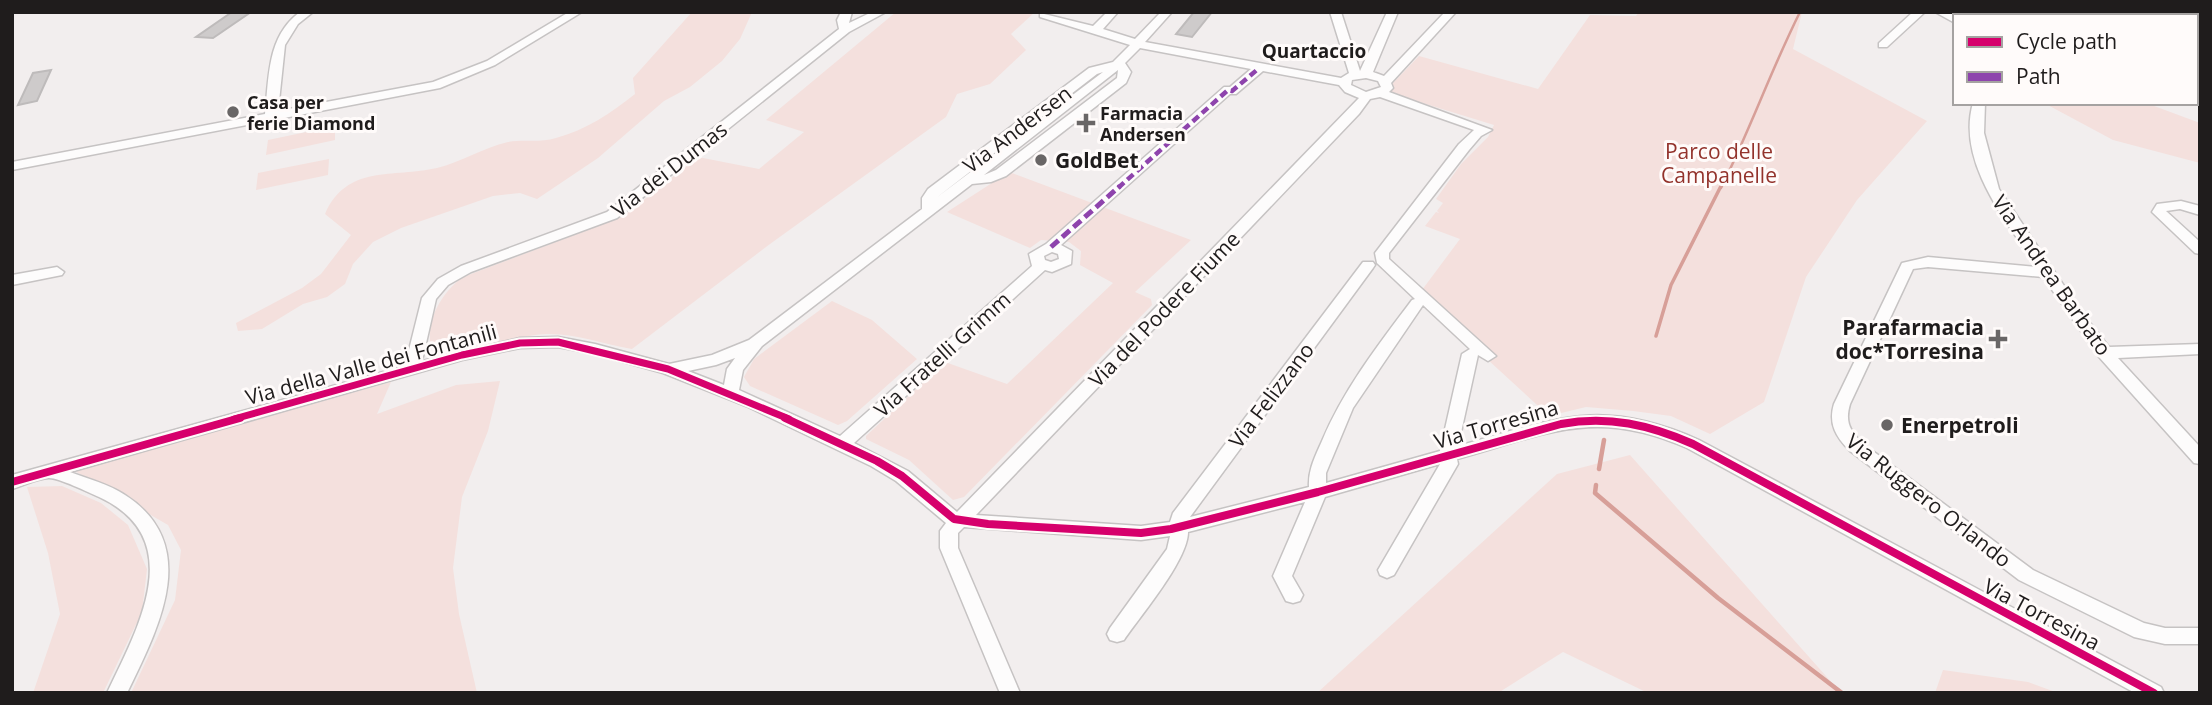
<svg xmlns="http://www.w3.org/2000/svg" width="2212" height="705" font-family="'Open Sans',sans-serif">
  <style>
    .green { fill: #f4e0dd }
    .lines { fill: none; stroke-linecap: round; stroke-linejoin: round }
    .stream-far2 { stroke: #d79f98; stroke-width: 2.5 }
    .stream-far1 { stroke: #d79f98; stroke-width: 3.5 }
    .stream { stroke: #d79f98; stroke-width: 4.5 }
    .building { fill: #cecbcb; stroke: #bebbbb; stroke-width: 2 }
    .minor-casing { stroke: #c6c3c3; stroke-width: 3 }
    .minor { fill: #fdfcfc; fill-rule: evenodd }
    .quiet-far1 { stroke: #8e44ad; stroke-width: 4.5; stroke-dasharray: 8 4.5; stroke-linecap: butt }
    .quiet { stroke: #8e44ad; stroke-width: 5; stroke-dasharray: 10 5; stroke-linecap: butt }
    .cycleway-far1-casing { stroke: #fffbfa; stroke-width: 11 }
    .cycleway-casing { stroke: #fffbfa; stroke-width: 12 }
    .cycleway-far1 { stroke: #d6006c; stroke-width: 7 }
    .cycleway { stroke: #d6006c; stroke-width: 8 }
    .poi-dot { fill: #696666; stroke: #fffbfa; stroke-width: 2.5 }
    .labels { text-anchor: middle; dominant-baseline: central; stroke-width: 6; stroke-linejoin: round; paint-order: stroke }
    .far-poi-label { font-size: 18px; font-weight: bold; fill: #1f1c1c; stroke: #fffbfa; text-anchor: start }
    .far-neighbourhood-label { font-size: 19px; font-weight: bold; fill: #1f1c1c; stroke: #fffbfa }
    .street-label { font-size: 21px; fill: #1f1c1c; stroke: #fffbfa }
    .park-label { font-size: 21px; fill: #93332c; stroke: #fffbfa }
    .poi-label { font-size: 21px; font-weight: bold; fill: #1f1c1c; stroke: #fffbfa; text-anchor: start }
  </style>
  <rect width="100%" height="100%" fill="#f2eeee"/>
  <path class="green" d="M692 12H752L740 39 722 61 690 87 664 101 598 158 537 199 520 193 493 196 401 228 373 242 353 264 345 284 327 297 303 304 262 329 238 331 236 323 302 288 321 274 351 235 325 214C347 164 393 178 437 168 461 162 483 148 508 142 523 139 541 143 556 138 586 130 611 113 635 94L633 78Z
    M896 12H1035L1011 34 1026 50 990 84 957 94 946 117 770 244 632 349C603 344 575 333 546 334 510 336 464 355 431 346 425 321 442 292 463 277L622 217 698 157 759 169 804 132 766 120Z
    M1639 12H1802L1793 49 1927 121 1857 200 1806 277 1764 402 1710 434 1671 416 1633 411 1586 407 1549 416 1487 359 1422 290 1460 239 1425 226 1436 212 1439 213 1437 211 1443 203 1436 199 1461 164 1488 137 1494 125 1390 93 1392 84 1419 56 1538 89 1590 15 1636 16Z
    M2044 103H2146L2200 123V163L2113 140Z
    M335 126V140L266 155 268 140Z
    M329 159 328 175 256 190 258 173Z
    M1009 172 1191 240 1135 292 1151 299 1152 305 964 497 953 500 909 460 866 439V436L945 362 1007 384 1113 283 1080 265 1081 251 1069 242 1041 240 1030 248 947 212Z
    M832 301 872 320 917 359 847 421 838 425 750 386 744 377 754 359Z
    M500 381 488 431 462 497 453 568 459 614 477 693H131L175 600 181 550 168 525 73 470 391 382 377 414 456 385Z
    M1630 455 1841 693H1648L1563 652 1498 693H1317L1557 474Z
    M62 486 101 503 128 525 147 569 142 612 103 693H33L60 614 48 553 27 487Z
    M1943 670 2028 682 2058 693H1935Z"/>
  <g class="lines">
    <path class="stream-far2" d="M1721 188C1750 130 1771 70 1800 12"/>
    <path class="stream-far1" d="M1656 336 1671 285 1721 186"/>
    <path class="stream" d="M1599 469 1604 440
      M1596 485 1595 493 1718 598 1842 693"/>
  </g>
  <path class="building" d="M232 12H251L213 38 196 37Z
    M1194 12H1212L1192 37 1176 34Z
    M51 70 37 101 18 105 33 73Z"/>
  <g class="lines">
    <g class="minor-casing">
      <path id="minor" d="M300 12H313L298 24 285 45 278 111 433 82 487 61 569 12H582L495 65 440 88 12 170V162L265 114C269 77 267 36 300 12Z
        M841 12H852L849 23 872 12H886L849 32 617 218 471 272 448 285 436 299 422 361 520 338 558 337 595 344 669 364 712 355 749 340 922 209V198L928 189 1089 68 1113 62 1130 45 1040 17V13L1093 26 1107 12H1118L1103 29 1135 39 1161 12H1172L1145 42 1341 78 1349 73 1330 12H1341L1360 71 1387 12H1398L1373 72 1384 76 1445 12H1456L1391 83 1393 88 1389 92 1492 130 1481 136 1469 150 1389 253V259L1496 356 1488 361 1478 355 1458 446C1555 419 1600 396 1699 440L2161 687 2164 693H2135L1687 448C1596 407 1547 434 1457 459L1458 464 1394 575 1387 578 1380 575 1378 570 1440 464 1325 497 1292 576 1303 595 1300 601 1293 603 1286 601 1273 576 1305 502 1188 532C1188 560 1141 615 1124 640L1117 642 1110 640 1107 634 1110 628 1167 549 1170 536 1141 540 964 527 958 533V548L1020 693H1000L940 548V531L946 523 896 481 871 466 746 406 663 373 595 354 558 347 520 348 462 360 70 472C88 479 109 484 125 495 203 545 158 629 127 693H107C137 629 190 539 99 497 88 492 59 478 49 478 37 478 23 486 12 489V475L405 366 422 298 438 279 461 266 607 212 839 29 837 20ZM1140 48 1251 69 1230 87H1224L1046 244 1029 254 1032 266 840 436 739 390 743 370 762 346 972 184 991 182 1006 176 1126 83 1131 72 1125 63ZM1118 70 1117 78 996 170 984 175ZM1263 71 1339 85 1345 92 1359 98 957 512 908 471 854 443 1045 270 1052 272 1071 264 1072 251 1061 245 1230 94H1236ZM1103 72 936 198 1097 74ZM1366 78 1378 81 1381 87 1366 92 1351 85 1352 80ZM1380 97 1474 130 1459 144 1375 253 1377 263 1415 299 1412 300C1378 345 1344 389 1322 441 1315 457 1308 470 1309 487L1190 517 1373 268 1375 265 1373 262H1363L1173 513 1170 522 1141 526 976 515 1359 114 1370 99ZM1052 252 1058 254 1059 259 1051 262 1045 260 1044 256ZM1423 305 1470 349 1462 354 1440 451 1326 483V473L1353 408ZM735 358 727 369 724 385 688 371 716 365Z
        M1913 12H1925L1887 47H1879V43Z
        M1935 12H1949L1955 16V23Z
        M2147 12H2166L2173 16H2154Z
        M2196 19 2200 20V26L2196 25Z
        M2196 79 2200 80V88L2196 87Z
        M1973 103H1985L1984 133 1999 189 2083 314 2109 347 2200 344V354L2118 358 2200 447V464L2194 463 2099 357 2043 277 1928 267 1913 269 1850 404C1845 421 1849 430 1862 443L2033 570 2144 623 2165 628H2200V644H2165L2134 637 2019 580 1850 451C1836 437 1828 424 1834 404L1902 263 1928 257 2037 267C2007 222 1956 162 1973 103Z
        M2181 201 2200 206V215L2180 209 2166 211 2200 242V254L2195 253 2152 212 2157 204Z
        M57 267 64 272 62 275 12 285V275Z"/>
    </g>
    <use href="#minor" class="minor"/>
    <path class="quiet-far1" d="M1118 188 1228 90 1232 91 1258 69"/>
    <path class="quiet" d="M1051 247 1120 186"/>
    <g class="cycleway-far1-casing">
      <path id="cycleway-far1" d="M234 419 462 355 520 343 558 342 668 369 789 419"/>
    </g>
    <g class="cycleway-casing">
      <path id="cycleway" d="M785 418 877 461 902 476 954 519 988 524 1141 533 1171 529 1318 492 1561 424C1608 415 1650 425 1693 444L2154 693
        M12 482 240 418"/>
    </g>
    <use href="#cycleway-far1" class="cycleway-far1"/>
    <use href="#cycleway" class="cycleway"/>
  </g>
  <g class="poi-dot">
    <circle cx="233" cy="112" r="7"/>
    <path d="M1082.5 112.5h7v7h7v7h-7v7h-7v-7h-7v-7h7z"/>
    <circle cx="1041" cy="160" r="7"/>
    <path d="M1994.5 328.5h7v7h7v7h-7v7h-7v-7h-7v-7h7z"/>
    <circle cx="1887" cy="425" r="7"/>
  </g>
  <g class="labels">
    <g class="far-poi-label">
      <text x="247" y="102">Casa per<tspan x="247" dy="21">ferie Diamond</tspan></text>
      <text x="1100" y="113">Farmacia<tspan x="1100" dy="21">Andersen</tspan></text>
    </g>
    <g class="far-neighbourhood-label">
      <text x="1314" y="51">Quartaccio</text>
    </g>
    <g class="street-label">
      <text transform="translate(1017 129) rotate(-37)">Via Andersen</text>
      <text transform="translate(669 169) rotate(-38)">Via dei Dumas</text>
      <text transform="translate(2052 275) rotate(55)">Via Andrea Barbato</text>
      <text transform="translate(1164 309) rotate(-46)">Via del Podere Fiume</text>
      <text transform="translate(942 354) rotate(-42)">Via Fratelli Grimm</text>
      <text transform="translate(371 364) rotate(-15)">Via della Valle dei Fontanili</text>
      <text transform="translate(1271 395) rotate(-53)">Via Felizzano</text>
      <text transform="translate(1496 424) rotate(-16)">Via Torresina</text>
      <text transform="translate(1929 500) rotate(38)">Via Ruggero Orlando</text>
      <text transform="translate(2042 614) rotate(28)">Via Torresina</text>
    </g>
    <g class="park-label">
      <text x="1719" y="151">Parco delle<tspan x="1719" dy="24">Campanelle</tspan></text>
    </g>
    <g class="poi-label">
      <text x="1055" y="160">GoldBet</text>
      <text x="1984" y="327" text-anchor="end">Parafarmacia<tspan x="1984" dy="24">doc*Torresina</tspan></text>
      <text x="1901" y="425">Enerpetroli</text>
    </g>
  </g>
  <rect width="2212" height="705" fill="none" stroke="#1f1c1c" stroke-width="28"/>
  <rect x="1953" y="14" width="245" height="91" fill="#fffbfa" stroke="#a5a2a1" stroke-width="2"/>
  <rect x="1967" y="37" width="35" height="10" fill="#d6006c" stroke="#a5a2a1" stroke-width="2"/>
  <text x="2016" y="49" font-size="21" fill="#1f1c1c">Cycle path</text>
  <rect x="1967" y="72" width="35" height="10" fill="#8e44ad" stroke="#a5a2a1" stroke-width="2"/>
  <text x="2016" y="84" font-size="21" fill="#1f1c1c">Path</text>
</svg>
